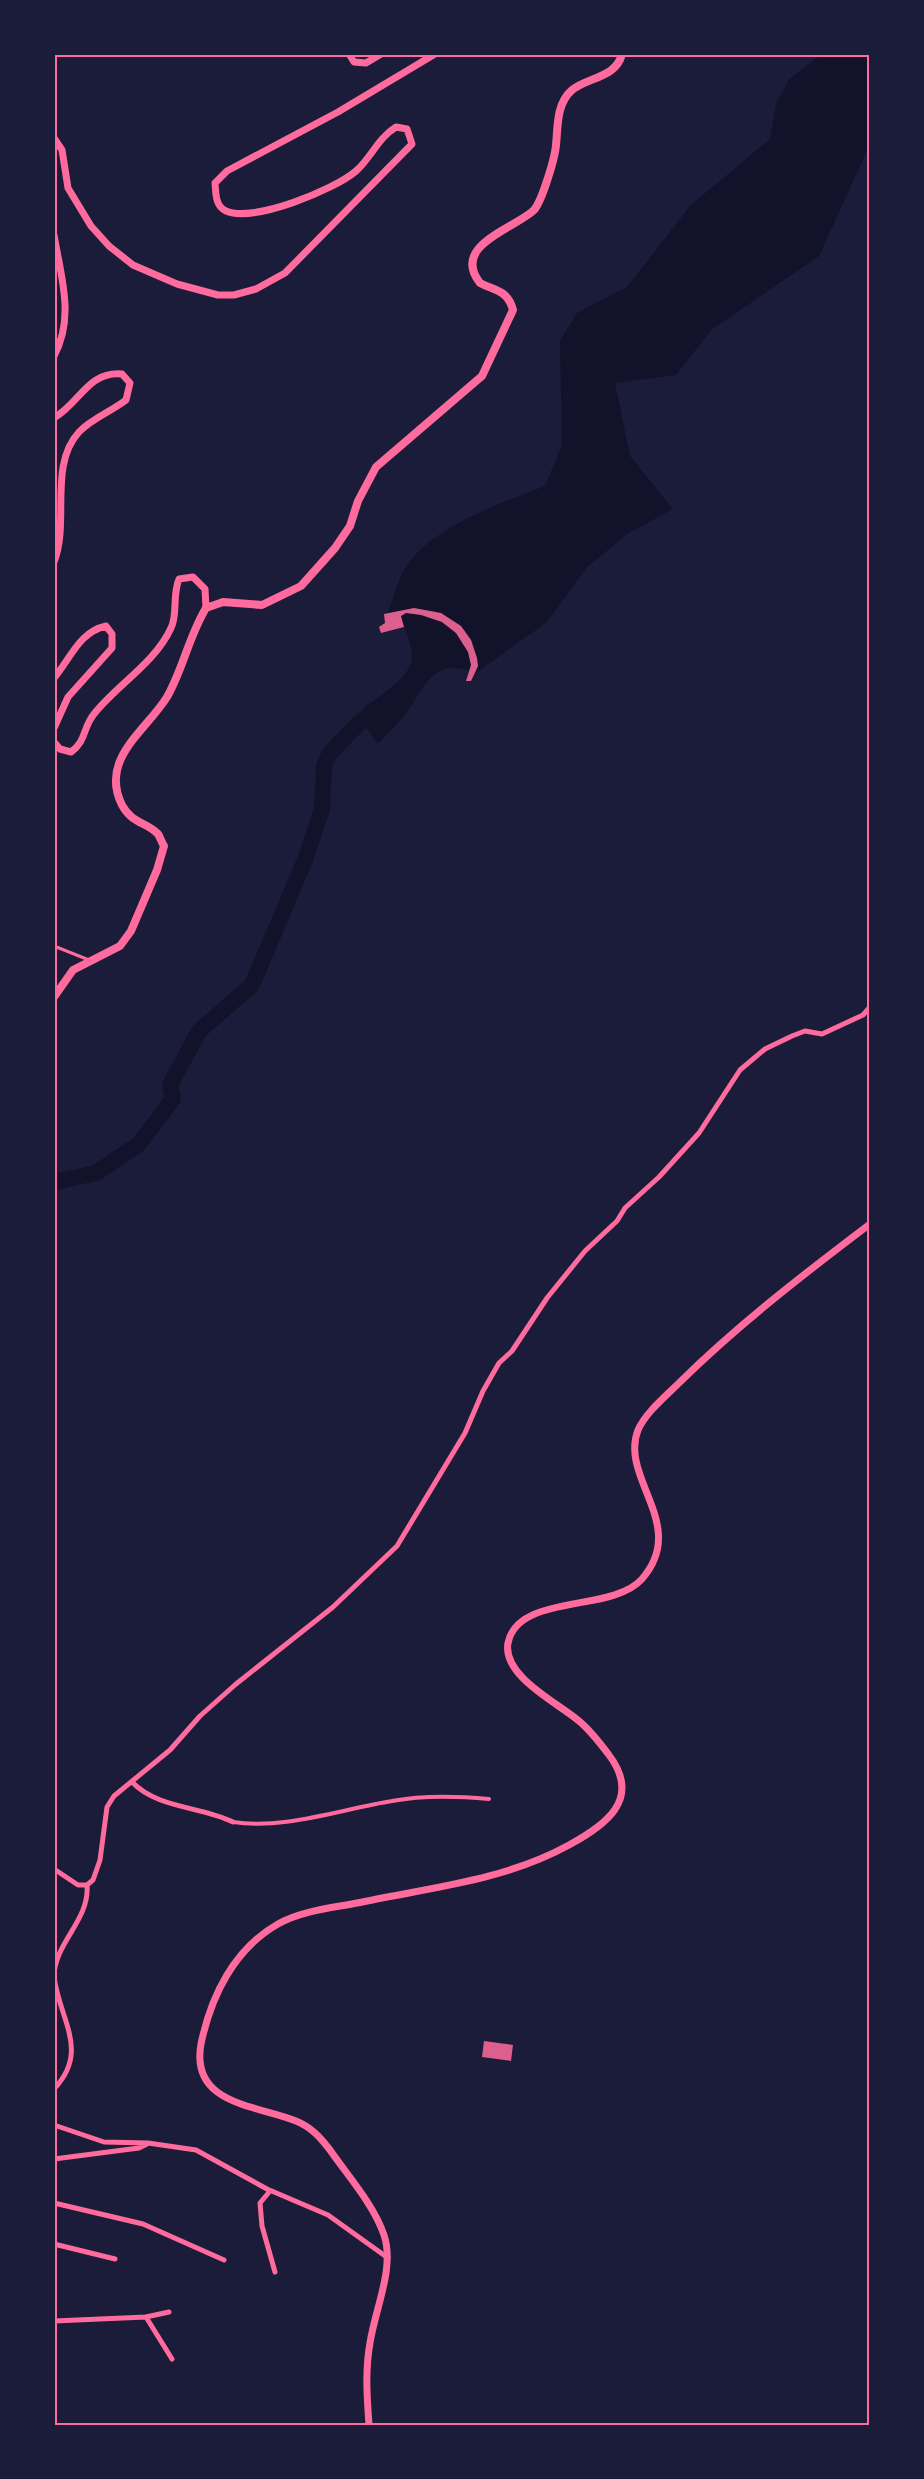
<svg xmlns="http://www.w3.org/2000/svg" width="924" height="2479" font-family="'Work Sans',sans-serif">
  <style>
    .water { fill: #12122b }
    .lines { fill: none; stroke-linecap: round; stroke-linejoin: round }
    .river { stroke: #12122b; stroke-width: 16 }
    .building { fill: #dd5f8e }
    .service { stroke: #ff6b9d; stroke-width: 3 }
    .pedestrian { stroke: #ff6b9d; stroke-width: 4 }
    .minor { stroke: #ff6b9d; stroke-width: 5 }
    .tertiary { stroke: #ff6b9d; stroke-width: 7 }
    .primary { stroke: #ff6b9d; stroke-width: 8 }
    .neatline { fill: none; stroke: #ff6b9d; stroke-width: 2 }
  </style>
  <rect width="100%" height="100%" fill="#1b1b3a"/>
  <path class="water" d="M822 54H870V144L819 256 711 330 676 375 615 383 630 456 673 509 627 534 586 568 547 622 476 673C479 660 476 647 469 636 448 608 420 605 388 613 393 599 397 583 404 570 428 528 501 503 545 486L562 445 560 341 577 313 627 287 691 205 770 139 776 104 789 79Z
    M406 613C437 613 474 637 471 671 432 659 426 685 407 712 399 723 388 733 378 744L361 721 362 710C377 696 414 678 412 654 411 642 404 628 401 616Z"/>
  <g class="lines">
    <path class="river" d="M54 1182 96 1173 139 1144 173 1099 170 1085 199 1031 252 985 305 860 322 809 324 766 330 753 361 721"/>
  </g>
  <path class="building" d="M414 608 441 613 461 626 471 640 477 658 478 666 471 681H466L471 665 468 652 456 633 442 622 421 615 406 613 401 616 404 627 381 633 379 627 385 623 384 614Z
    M484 2041 513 2045 511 2061 482 2057Z"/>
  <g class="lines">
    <path class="service" d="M54 946 89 960"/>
    <path class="pedestrian" d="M233 1822C283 1830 342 1809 392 1801 423 1795 458 1796 489 1799"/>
    <path class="minor" d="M132 1782C158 1809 201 1806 233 1822
      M54 1869 78 1885H87L93 1880 100 1860 107 1807 114 1796 170 1750 200 1716 236 1684 333 1607 397 1546 465 1433 483 1391 499 1363 512 1351 547 1298 585 1251 617 1221 625 1208 659 1177 699 1133 740 1070 765 1049 792 1036 805 1031 822 1034 863 1015 870 1007
      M54 1976C55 1942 90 1920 87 1885
      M54 1977C60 2021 90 2051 54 2089
      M54 2125 104 2142 148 2143 196 2150 267 2189 328 2215 388 2258
      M54 2159 139 2148 147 2144
      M270 2191 260 2203 262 2226 275 2272
      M54 2203 143 2224 224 2260
      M54 2244 115 2259
      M146 2317 172 2359
      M54 2321 146 2317 169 2312"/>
    <path class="tertiary" d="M349 54 354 62 366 63 381 54
      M54 138 62 150 68 188 91 226 109 246 133 265 177 284 218 295H234L256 289 285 273 412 144 407 129 396 127C378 138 371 158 356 171 334 190 253 223 226 211 215 206 216 193 215 183L227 171 338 112 435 54
      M54 235C61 277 75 317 54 356
      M54 418C80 403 88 371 122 374L130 383 126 400C112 411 91 419 79 432 48 466 70 522 54 562
      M54 678C71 658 79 632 106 626L112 634V648L68 697 54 728
      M54 742 60 749 71 752C86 742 83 727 94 714 118 684 155 663 171 628 178 614 172 596 179 579L193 577 205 589 206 608
      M369 2425C367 2397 365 2370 370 2343 375 2309 395 2268 384 2235 374 2205 348 2176 330 2150 320 2137 311 2127 296 2121 257 2105 190 2105 201 2044 211 1996 234 1949 278 1924 301 1911 331 1908 357 1903 428 1888 504 1881 569 1845 606 1825 642 1799 609 1755 600 1743 591 1731 579 1721 558 1703 502 1676 508 1643 518 1593 612 1613 642 1579 689 1525 619 1478 638 1430 646 1412 666 1396 680 1382 739 1324 804 1274 870 1224"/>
    <path class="primary" d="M54 997 73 970 120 946 131 931 157 870 164 846C162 843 160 837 158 834 147 822 132 824 122 805 99 759 146 731 167 697 183 669 189 636 206 608L223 602 262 605 301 586 335 548 350 526 358 501 376 467 482 376 513 310C508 290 495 291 480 283 450 245 516 228 534 210 542 201 555 158 556 145 558 127 556 104 572 90 588 77 616 78 622 54"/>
  </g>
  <rect width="924" height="2479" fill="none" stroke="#1b1b3a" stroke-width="111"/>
  <rect x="56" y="56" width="812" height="2368" class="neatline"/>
</svg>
